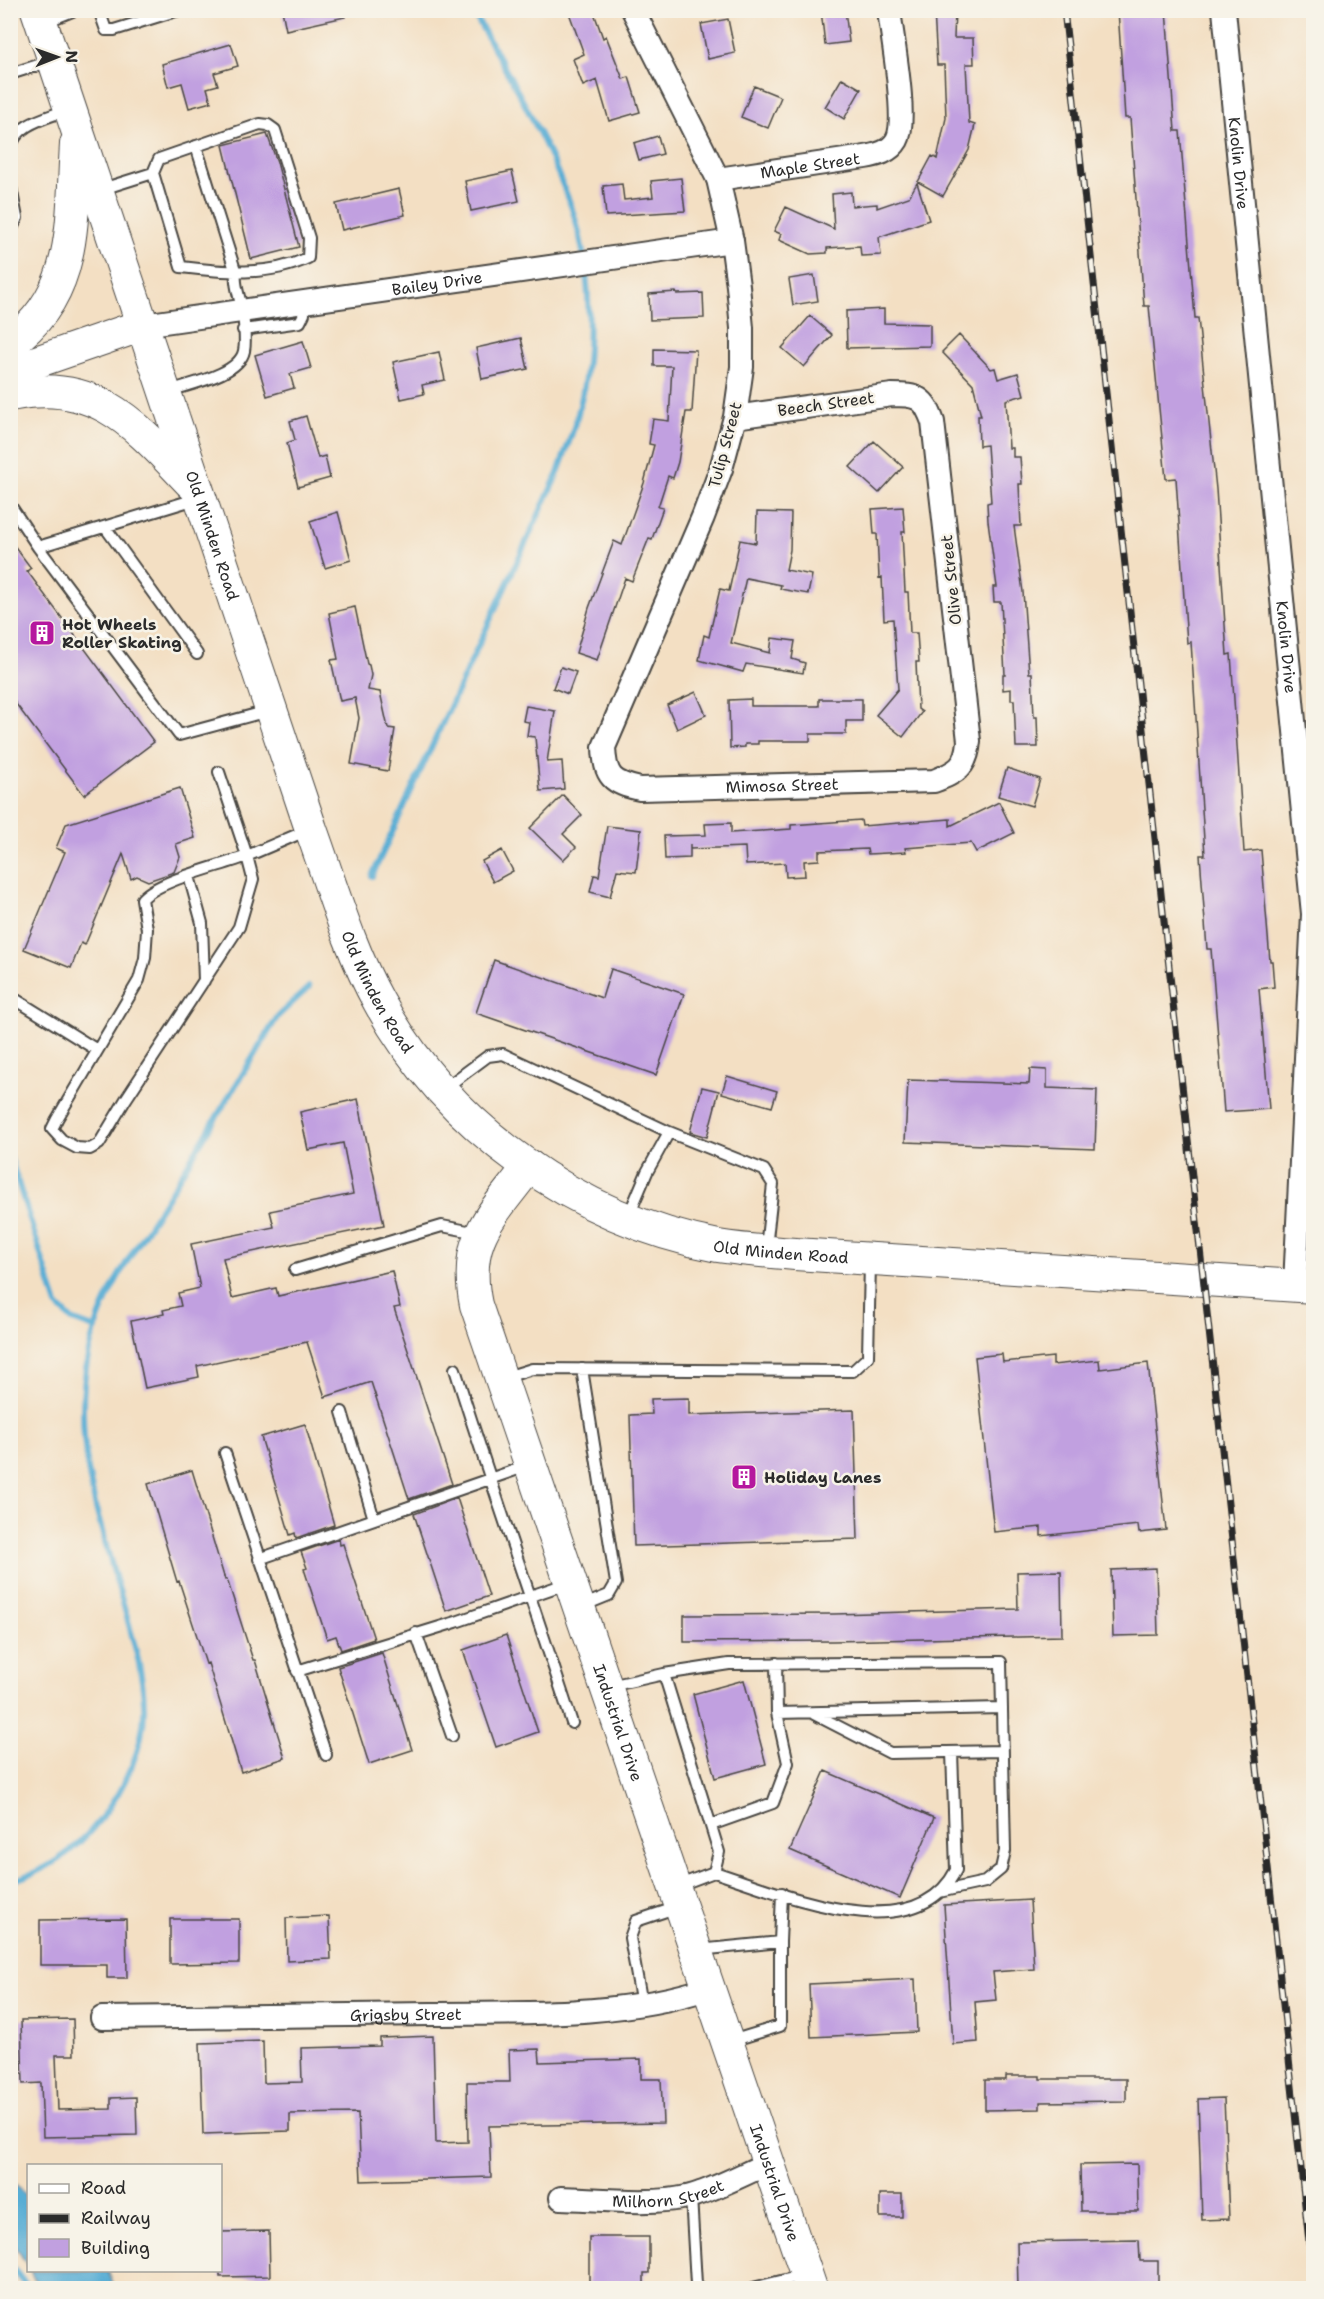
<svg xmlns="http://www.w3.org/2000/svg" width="1324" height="2299" font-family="'Shantell Sans',sans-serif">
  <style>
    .water { fill: #58add4; stroke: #426c80; stroke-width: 1.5 }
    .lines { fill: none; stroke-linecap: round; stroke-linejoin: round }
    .stream { stroke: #58add4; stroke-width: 6 }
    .building { fill: #c1a0e0 }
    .service-casing { stroke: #494642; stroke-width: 14 }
    .minor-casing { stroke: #494642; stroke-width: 26 }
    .secondary-casing { stroke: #494642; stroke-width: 34 }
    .service { stroke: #fff; stroke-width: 10 }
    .minor { stroke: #fff; stroke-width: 22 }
    .secondary { stroke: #fff; stroke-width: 32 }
    .rail-casing { stroke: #2b2b2b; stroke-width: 7 }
    .rail { stroke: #f7f3e8; stroke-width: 4.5; stroke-dasharray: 14; stroke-linecap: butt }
    .labels { text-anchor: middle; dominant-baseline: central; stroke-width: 5; stroke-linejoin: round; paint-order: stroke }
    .street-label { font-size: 16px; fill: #2b2b2b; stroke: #f7f3e8 }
    .poi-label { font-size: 16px; font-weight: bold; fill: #2b2b2b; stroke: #f7f3e8; text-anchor: start }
  </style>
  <rect width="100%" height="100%" fill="#f7f3e8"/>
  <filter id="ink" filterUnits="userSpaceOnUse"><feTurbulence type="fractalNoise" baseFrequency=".0167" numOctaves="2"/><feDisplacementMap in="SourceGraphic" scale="12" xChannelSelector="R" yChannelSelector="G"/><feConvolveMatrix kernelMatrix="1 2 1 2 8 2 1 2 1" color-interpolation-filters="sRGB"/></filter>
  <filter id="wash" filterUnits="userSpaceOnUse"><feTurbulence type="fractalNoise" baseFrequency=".008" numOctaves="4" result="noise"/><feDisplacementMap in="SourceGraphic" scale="24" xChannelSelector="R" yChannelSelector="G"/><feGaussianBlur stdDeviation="1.35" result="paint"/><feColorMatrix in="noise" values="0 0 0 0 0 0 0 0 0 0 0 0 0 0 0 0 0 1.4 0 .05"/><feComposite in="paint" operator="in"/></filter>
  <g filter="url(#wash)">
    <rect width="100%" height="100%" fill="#f3dfc3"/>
    <path class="water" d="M11 2181 28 2197V2267L11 2238Z
      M30 2271H108L115 2288H39Z"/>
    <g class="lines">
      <path class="stream" d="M372 876 558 473C564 455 572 436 577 417 594 355 593 267 571 206 546 137 508 74 472 10
        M10 1157 57 1305 72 1320 96 1329
        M10 1881C47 1872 76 1850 99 1821 124 1790 146 1745 144 1704 143 1671 133 1639 124 1607 100 1523 71 1445 88 1356 99 1298 136 1247 167 1198 204 1137 241 1077 278 1016L309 987
        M10 2265 29 2288"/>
    </g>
    <g id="blocks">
      <path class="building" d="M282 10H345V17L286 30Z
        M568 10H593L603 38 606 36 623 79 629 77 640 112 609 121 597 80 583 86 573 59 584 54Z
        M821 10H845L849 42 825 45Z
        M934 10H955L954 38H973L974 64H966L969 123 975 125 969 150 943 196 918 182 932 156 937 159 946 118 944 65H937Z
        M1118 10H1166L1175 131H1180L1195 318H1198L1216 489 1227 655 1231 654 1244 852 1261 850 1270 961H1272L1274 987 1259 989 1269 1109 1224 1112 1211 949H1207L1200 855H1205L1191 642 1187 643 1176 478 1166 479 1149 306H1144L1130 118H1125Z
        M728 19 735 53 708 59 701 24Z
        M231 44 238 66 214 73 218 85 207 88 211 102 189 108 182 83 168 87 162 64Z
        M842 78 861 89 844 119 825 107Z
        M754 86 781 97 768 128 741 117Z
        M267 134 277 162 299 247 251 259 223 145Z
        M658 136 663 154 639 160 634 143Z
        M512 171 519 201 471 211 465 181Z
        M681 178 685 211 606 216 603 186 622 184 624 200 653 197 651 181Z
        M917 183 929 220 879 237 881 255 861 256 860 246 827 248V253L810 254 779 240 781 234 774 231 786 207 834 229 832 194 851 192 852 206 877 204V208L909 197Z
        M399 189 405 215 342 230 336 204Z
        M814 275 818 301 793 305 789 279Z
        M676 292 677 294 703 293 704 318 650 320 649 294Z
        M884 309V323L930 324V346L847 348 846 311Z
        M810 316 832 335 804 367 782 348Z
        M959 335 991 369 995 368 998 379 1018 373 1024 395 1006 400 1009 448H1013V457H1020L1022 484H1019L1021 526H1014L1023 592 1029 673H1032L1034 717H1037L1038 747H1016L1014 700H1011V689L1003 690V675H1005L1001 602H994L993 587H997L988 521 987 503 991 502 987 445 979 446 978 416H981L973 384 942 352Z
        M521 338 528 369 482 379 476 348Z
        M303 341 311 368 290 374 294 388 267 396 255 355Z
        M654 349 696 350 692 412H686L678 462 673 478 668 476 658 507 663 508 652 539 649 538 632 581 625 578 597 660 576 653 589 608 614 541 622 545 644 483 654 445 649 444 653 419 669 421 672 366H654Z
        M439 352 445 380 422 385 424 394 401 399 393 362Z
        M306 416 318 458 325 456 330 478 298 487 287 443 295 440 290 421Z
        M874 441 903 467 879 493 850 467Z
        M903 507 905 532H902L905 592H908L910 633H917L919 662H916L918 709 922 712 903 737 876 715 898 689 893 619 884 620 882 577 879 578 877 534H874L872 509Z
        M338 512 351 560 325 568 310 521Z
        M757 512 791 513 790 550 786 570 812 575 808 594 780 589 781 585 746 578 731 643 770 653 772 638 795 641 792 659 805 663 803 673 746 664 743 672 699 660 704 635 709 637 720 589 729 591 740 540 756 543Z
        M10 540 31 568 27 571 154 742 84 795 10 696Z
        M355 607 367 664 369 665 371 675 368 690 380 692 388 728 395 729 388 771 351 764 359 718 355 698 340 701 331 660 338 659 329 613Z
        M561 667 576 672 568 694 553 688Z
        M696 692 706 715 677 729 667 705Z
        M751 699V706H819V699H862V721H846V734H810V741H758V744H745V747L730 748 729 700Z
        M526 706 555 711 547 762 562 761 564 789 540 791 535 737 527 736 529 722 523 721Z
        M1007 768 1040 779 1032 806 998 796Z
        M180 788 195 838 176 844 180 857 174 872 148 881 137 876 131 879 123 854 85 945 81 943 71 968 24 949 65 852 56 848 66 824Z
        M563 795 582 815 563 834 576 847 563 860 530 828Z
        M999 802 1014 833 976 852 971 843 905 848 906 852 868 854 867 849 819 851V860L804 861 805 876 786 877 785 863 746 865 745 847 690 849V844V858L665 859 664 836 706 835 705 824 731 823V833L791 829V825L861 820 862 826 950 819V826Z
        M607 826 641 830 636 872 617 870 610 897 590 892 594 875 599 876Z
        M502 850 513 871 493 882 482 861Z
        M494 960 602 998 611 969 684 994 656 1075 476 1013Z
        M1030 1069 1047 1070V1088L1097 1090 1095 1149 905 1142 908 1080 1029 1084Z
        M727 1076 777 1091 772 1107 722 1093Z
        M702 1087 719 1091 707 1137 690 1132Z
        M358 1099 384 1225 223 1258 232 1298 276 1288 278 1296 392 1271 400 1307 394 1308 452 1484 409 1499 371 1382 325 1397 307 1342 197 1366 199 1377 145 1388 131 1321 164 1314 163 1310 181 1306 178 1293 200 1288 191 1244 274 1227 270 1211 353 1194 343 1143 308 1150 300 1112Z
        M1002 1354 1003 1362 1053 1357V1365L1099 1360 1100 1369 1148 1363 1166 1530 1139 1533 1138 1525 1041 1536V1527L994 1532 975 1357Z
        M689 1398V1415L854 1410 858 1539 634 1546 630 1415 652 1414 651 1399Z
        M305 1424 334 1525 296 1538 295 1533 290 1535 261 1437Z
        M192 1470 225 1580 227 1579 253 1660H255L285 1758 241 1772 208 1663 206 1664 179 1581 177 1582 148 1484Z
        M457 1498 489 1596 446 1611 414 1514Z
        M339 1539 340 1545 343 1544 374 1639 341 1650 336 1636 327 1639 304 1569 307 1568 301 1552Z
        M1156 1568 1158 1635 1113 1636 1111 1570Z
        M1061 1571 1062 1636 833 1641 684 1642V1615L834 1614 1018 1609 1017 1572Z
        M506 1635 538 1732 496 1747 463 1650Z
        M382 1653 412 1750 369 1764 338 1667Z
        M744 1680 766 1764 715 1778 693 1694Z
        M825 1771 934 1818 900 1898 790 1850Z
        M1030 1900 1034 1969 993 1972 996 2000 975 2002 978 2042 953 2044 944 1905Z
        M329 1916 331 1959 287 1961 286 1918Z
        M126 1919 127 1978H107V1965H40V1920Z
        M170 1919H239V1963L170 1964Z
        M915 1979 917 2032 811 2037 809 1984Z
        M73 2019 74 2055H56L58 2110 111 2109V2098L136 2097 137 2135 43 2137 41 2083 23 2084 21 2020Z
        M433 2036 436 2143 468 2142 467 2082H510L509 2050 539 2049 540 2062 641 2059V2079H661L663 2123 489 2126 491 2177 361 2181 358 2113 290 2114V2131L203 2134 200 2043 263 2041 264 2083 302 2082 301 2048 380 2046V2038Z
        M1006 2076H1040V2079H1126V2101L1040 2102V2109L985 2110V2080H1006Z
        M1224 2098 1229 2219 1202 2220 1198 2099Z
        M1137 2164 1138 2211H1081L1080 2165Z
        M880 2194H902V2217H880Z
        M269 2231 270 2276 220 2277V2232Z
        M589 2237H649V2273H644V2289H589Z
        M1139 2240 1140 2261H1158V2289H1018L1017 2242Z"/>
    </g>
  </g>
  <g filter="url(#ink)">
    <use href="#blocks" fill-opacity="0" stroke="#494642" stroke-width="1.5"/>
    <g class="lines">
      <g class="service-casing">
        <path id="service" d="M99 10 106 30H114L179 10
          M45 22 75 10
          M10 74 51 61
          M260 124 268 125 275 130 309 238 308 258C268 277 223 272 181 267L153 173 159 159Z
          M10 149C15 124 46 118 67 110
          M10 182 17 218 10 232
          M99 190 153 173
          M243 330 300 322 304 314 303 302
          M169 391C189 384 239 375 244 351 246 342 244 319 242 309 240 297 234 285 236 273L196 146
          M10 505 38 547 199 498
          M105 527 197 654
          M38 547 179 735 268 711
          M219 772 247 856C222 866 158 880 142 899L147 929 145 958 139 980 57 1119 52 1129 62 1140 77 1148 90 1149 99 1144 126 1099 239 927 253 879 247 856 308 830
          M189 876 202 923 204 981
          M10 996 97 1050
          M445 1088 488 1056 503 1054 669 1132
          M628 1217 647 1172 669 1132 764 1170 773 1184 766 1248
          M295 1270 442 1226 478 1233
          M455 1369C492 1488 534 1605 572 1723
          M582 1369 616 1583 609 1595 582 1606
          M503 1378 532 1369 853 1371 868 1357 870 1262
          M342 1412 374 1519
          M225 1453 326 1755
          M259 1559 527 1466
          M416 1633 452 1736
          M297 1671 456 1622 568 1583
          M664 1674 729 1664 1001 1662 1005 1851 1001 1869 985 1882 939 1892
          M610 1686 664 1674 719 1852 714 1872 677 1886
          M777 1713 1002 1708
          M814 1714 890 1753 1003 1751
          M711 1825 773 1803 788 1763 777 1713 776 1663
          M714 1872C779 1892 914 1953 956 1870L952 1752
          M698 1950 780 1942 782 1893
          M642 2004 630 1938 636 1921 678 1907
          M728 2042 780 2026V1942
          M691 2196 696 2284 701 2288
          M753 2288 805 2275"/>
      </g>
      <g class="minor-casing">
        <g id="minor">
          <path id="s1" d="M633 10 718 179 732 241 738 286 742 328V367L735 417 721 469 703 517 604 747C605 777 612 783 640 789L934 781C957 772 967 767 969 741L933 422C924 397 918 395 892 395L735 417"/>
          <path id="s2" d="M1224 10 1313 914 1295 1285"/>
          <path id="s3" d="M718 179 865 157C877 155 890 152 897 140 908 120 892 37 889 10"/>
          <path id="s4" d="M143 325 732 241"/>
          <path id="s5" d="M102 2018C212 2017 323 2015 434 2014 525 2013 622 2017 709 1988"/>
          <path id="s6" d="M561 2198C600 2199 664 2207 700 2193 723 2185 746 2173 769 2163"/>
        </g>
      </g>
      <g class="secondary-casing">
        <g id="secondary">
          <path id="s7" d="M37 10 311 829C332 887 349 948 379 1002 448 1128 577 1219 718 1246 743 1250 769 1252 795 1254L1314 1287"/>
          <path d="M10 343C79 294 71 220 76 144"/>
          <path d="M10 371 143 325"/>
          <path d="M10 395C98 376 138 428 192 484"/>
          <path id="s8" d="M529 1166C492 1216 462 1238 476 1305L811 2288"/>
        </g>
      </g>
      <use href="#service" class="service"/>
      <use href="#minor" class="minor"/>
      <use href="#secondary" class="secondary"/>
      <g class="rail-casing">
        <path id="rail" d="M1064 10 1314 2287"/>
      </g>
      <use href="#rail" class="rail"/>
    </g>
  </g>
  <defs>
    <g id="building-square" transform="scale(1.35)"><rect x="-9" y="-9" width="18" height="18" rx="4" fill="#b5179e" stroke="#f7f3e8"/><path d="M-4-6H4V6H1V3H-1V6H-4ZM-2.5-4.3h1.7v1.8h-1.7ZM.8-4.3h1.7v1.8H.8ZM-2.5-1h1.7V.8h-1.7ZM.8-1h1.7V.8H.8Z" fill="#fff"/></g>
  </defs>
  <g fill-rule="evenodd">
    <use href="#building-square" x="42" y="633"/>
    <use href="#building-square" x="744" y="1477"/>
  </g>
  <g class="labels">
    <g class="street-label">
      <text stroke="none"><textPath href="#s2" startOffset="154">Knolin Drive</textPath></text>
      <text stroke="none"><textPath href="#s3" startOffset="93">Maple Street</textPath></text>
      <text stroke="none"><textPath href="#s4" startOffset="297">Bailey Drive</textPath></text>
      <text transform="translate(826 404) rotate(-8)">Beech Street</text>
      <text transform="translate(725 445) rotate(-75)">Tulip Street</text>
      <text stroke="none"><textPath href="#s7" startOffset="554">Old Minden Road</textPath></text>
      <text transform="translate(951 580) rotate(-96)">Olive Street</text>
      <text stroke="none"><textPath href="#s2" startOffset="640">Knolin Drive</textPath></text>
      <text stroke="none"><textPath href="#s1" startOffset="990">Mimosa Street</textPath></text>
      <text stroke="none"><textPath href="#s7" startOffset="1040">Old Minden Road</textPath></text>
      <text stroke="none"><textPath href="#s7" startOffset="1544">Old Minden Road</textPath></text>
      <text stroke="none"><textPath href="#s8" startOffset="597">Industrial Drive</textPath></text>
      <text stroke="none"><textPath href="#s5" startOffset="304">Grigsby Street</textPath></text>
      <text stroke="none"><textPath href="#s8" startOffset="1083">Industrial Drive</textPath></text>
      <text stroke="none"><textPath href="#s6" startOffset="108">Milhorn Street</textPath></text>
    </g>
    <g class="poi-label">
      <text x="62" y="624">Hot Wheels<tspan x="62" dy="18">Roller Skating</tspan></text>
      <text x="764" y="1477">Holiday Lanes</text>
    </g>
  </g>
  <rect width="1324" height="2299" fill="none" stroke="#f7f3e8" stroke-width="36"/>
  <rect x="27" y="2164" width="195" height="108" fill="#f7f3e8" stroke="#a5a39c" stroke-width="1.5"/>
  <rect x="39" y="2184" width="30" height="9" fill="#ffffff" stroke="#a5a39c" stroke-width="1.5"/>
  <text x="81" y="2194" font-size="18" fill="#2b2b2b">Road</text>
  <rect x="39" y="2214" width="30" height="9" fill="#2b2b2b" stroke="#a5a39c" stroke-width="1.5"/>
  <text x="81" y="2224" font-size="18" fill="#2b2b2b">Railway</text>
  <rect x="39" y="2239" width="30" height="18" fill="#c1a0e0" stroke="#a5a39c" stroke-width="1.5"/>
  <text x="81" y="2254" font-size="18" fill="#2b2b2b">Building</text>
  <g transform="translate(57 57) rotate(89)" stroke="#f7f3e8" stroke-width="4.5" paint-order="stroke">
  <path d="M0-4.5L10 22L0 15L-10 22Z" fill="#2b2b2b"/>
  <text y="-9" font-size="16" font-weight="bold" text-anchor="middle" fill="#2b2b2b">N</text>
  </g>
</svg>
